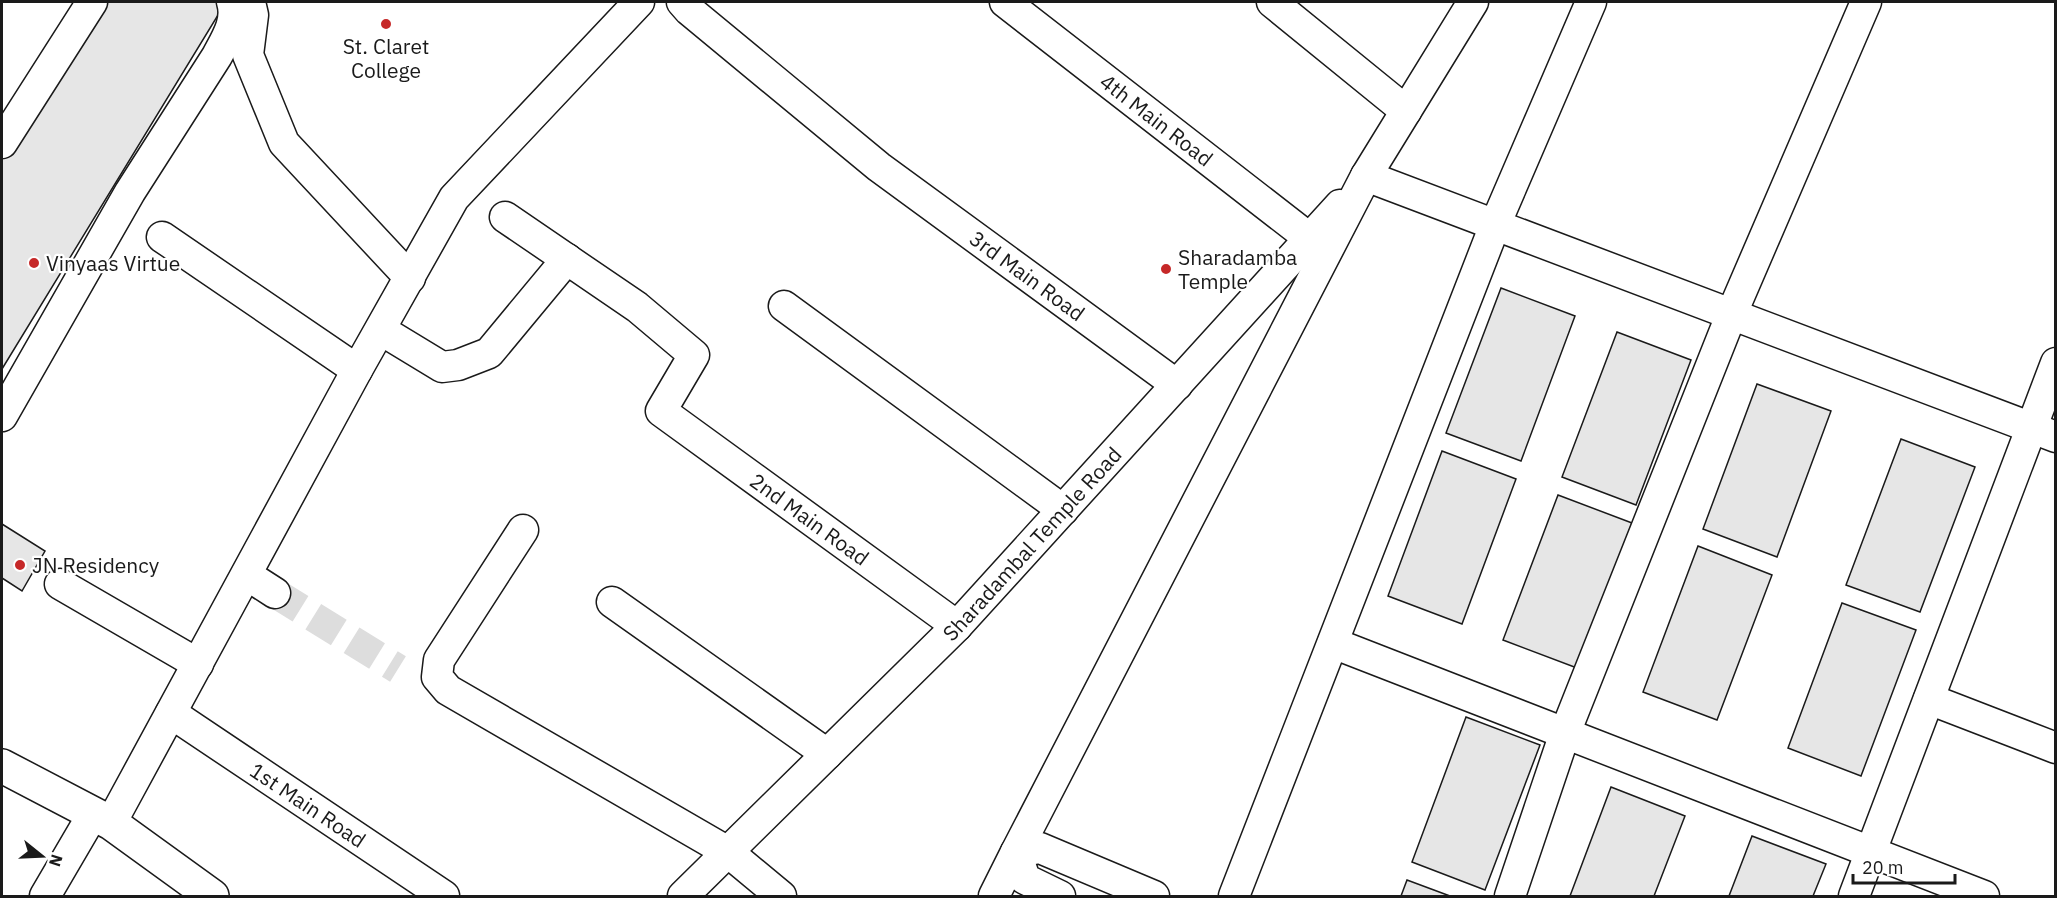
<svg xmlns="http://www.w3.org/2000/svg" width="2057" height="898" font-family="'IBM Plex Sans',sans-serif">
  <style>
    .building { fill: #e6e6e6; stroke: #1a1a1a; stroke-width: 1.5 }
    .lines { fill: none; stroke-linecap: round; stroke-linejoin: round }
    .minor-tunnel { stroke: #ddd; stroke-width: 30; stroke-dasharray: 30 15; stroke-linecap: butt }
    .minor-casing { stroke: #1a1a1a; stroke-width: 33 }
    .tertiary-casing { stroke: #1a1a1a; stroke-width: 36 }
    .minor { stroke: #fff; stroke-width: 30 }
    .tertiary { stroke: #fff; stroke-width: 33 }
    .poi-dot { fill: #c62828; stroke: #fff; stroke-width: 2 }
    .labels { text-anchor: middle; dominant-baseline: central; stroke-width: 4.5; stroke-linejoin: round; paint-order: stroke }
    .poi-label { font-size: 21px; fill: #1a1a1a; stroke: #fff; text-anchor: start }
    .street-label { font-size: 21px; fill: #1a1a1a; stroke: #fff }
  </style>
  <rect width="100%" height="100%" fill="#fff"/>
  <path class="building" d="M99 2H226L2 369V158Z
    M1501 288 1575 316 1521 461 1446 433Z
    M1617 332 1691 360 1636 505 1562 477Z
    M1757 384 1831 411 1777 557 1703 529Z
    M1901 439 1975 467 1920 612 1846 585Z
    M1442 451 1516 479 1462 624 1388 596Z
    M1558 495 1632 523 1577 668 1503 640Z
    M2 524 45 551 22 591 2 578Z
    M1698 546 1772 575 1717 720 1643 692Z
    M1842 603 1916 630 1861 776 1788 748Z
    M1466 717 1540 745 1485 890 1412 862Z
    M1611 787 1685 816 1654 896H1570Z
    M1752 836 1826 864 1813 896H1729Z
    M1407 880 1450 896H1401Z"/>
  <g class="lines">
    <path class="minor-tunnel" d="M275 593 398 669"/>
    <g class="minor-casing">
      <g id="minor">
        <path d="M250 2 253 15 248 55 284 143 410 278"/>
        <path id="s1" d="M682 2 689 10 879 167 1177 385"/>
        <path id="s2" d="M1005 2 1309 238"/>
        <path d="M1272 2 1406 111"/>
        <path d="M2 143 92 2"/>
        <path d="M1366 176 2056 437"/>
        <path id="s3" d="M505 217 637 307 694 355 661 411 957 626"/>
        <path d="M162 237 357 370"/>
        <path d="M784 306 1063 510"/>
        <path d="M381 330 442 367 458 365 489 353 567 259"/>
        <path d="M2 416 130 192 217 56C226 39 238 21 232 2"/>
        <path d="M523 530 439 660 437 677 448 690 728 852 781 896"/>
        <path d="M247 575 275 593"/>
        <path d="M60 584 198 664"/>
        <path d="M612 602 827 754"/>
        <path d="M1333 643 1984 896"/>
        <path d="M1929 699 2056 748"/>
        <path id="s4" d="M171 713 444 896"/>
        <path d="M111 823 357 370 454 198 639 2"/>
        <path d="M45 896 93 814"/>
        <path id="s5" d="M683 896 957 626 1340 205"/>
        <path d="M994 896 1016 852 1040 848 1154 896"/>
        <path d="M1060 896 1025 879 1016 852 1366 176 1473 2"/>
        <path d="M1234 896 1495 225 1591 2"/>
        <path d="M1510 896 1565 733 1732 313 1866 2"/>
        <path d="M1854 896 2056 363"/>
      </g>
    </g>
    <g class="tertiary-casing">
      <path id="tertiary" d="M2 766 111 823 212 896"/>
    </g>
    <use href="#minor" class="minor"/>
    <use href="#tertiary" class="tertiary"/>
  </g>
  <g class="poi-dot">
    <circle cx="386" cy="24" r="6"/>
    <circle cx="34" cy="263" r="6"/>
    <circle cx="1166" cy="269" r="6"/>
    <circle cx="20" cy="565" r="6"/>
  </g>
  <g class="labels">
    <g class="poi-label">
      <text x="386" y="46" text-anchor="middle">St. Claret<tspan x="386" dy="24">College</tspan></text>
      <text x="1178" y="257">Sharadamba<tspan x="1178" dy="24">Temple</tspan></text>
      <text x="46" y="263">Vinyaas Virtue</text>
      <text x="32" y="565">JN Residency</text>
    </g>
    <g class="street-label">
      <text stroke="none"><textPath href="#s2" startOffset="192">4th Main Road</textPath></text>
      <text stroke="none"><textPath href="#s1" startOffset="441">3rd Main Road</textPath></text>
      <text stroke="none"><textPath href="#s3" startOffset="483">2nd Main Road</textPath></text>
      <text stroke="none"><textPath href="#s5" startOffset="496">Sharadambal Temple Road</textPath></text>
      <text stroke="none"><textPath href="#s4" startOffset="165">1st Main Road</textPath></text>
    </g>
  </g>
  <rect width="2057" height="898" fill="none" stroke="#1a1a1a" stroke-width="6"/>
  <g transform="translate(42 856) rotate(108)" stroke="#ffffff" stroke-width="4.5" paint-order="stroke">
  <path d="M0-4.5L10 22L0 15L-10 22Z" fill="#1a1a1a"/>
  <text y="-9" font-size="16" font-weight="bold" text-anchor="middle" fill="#1a1a1a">N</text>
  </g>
  <path d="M1853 874v9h102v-9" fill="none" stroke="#1a1a1a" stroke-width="3"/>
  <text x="1862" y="874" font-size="18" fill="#1a1a1a" stroke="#ffffff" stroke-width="4.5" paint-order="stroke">20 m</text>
</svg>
